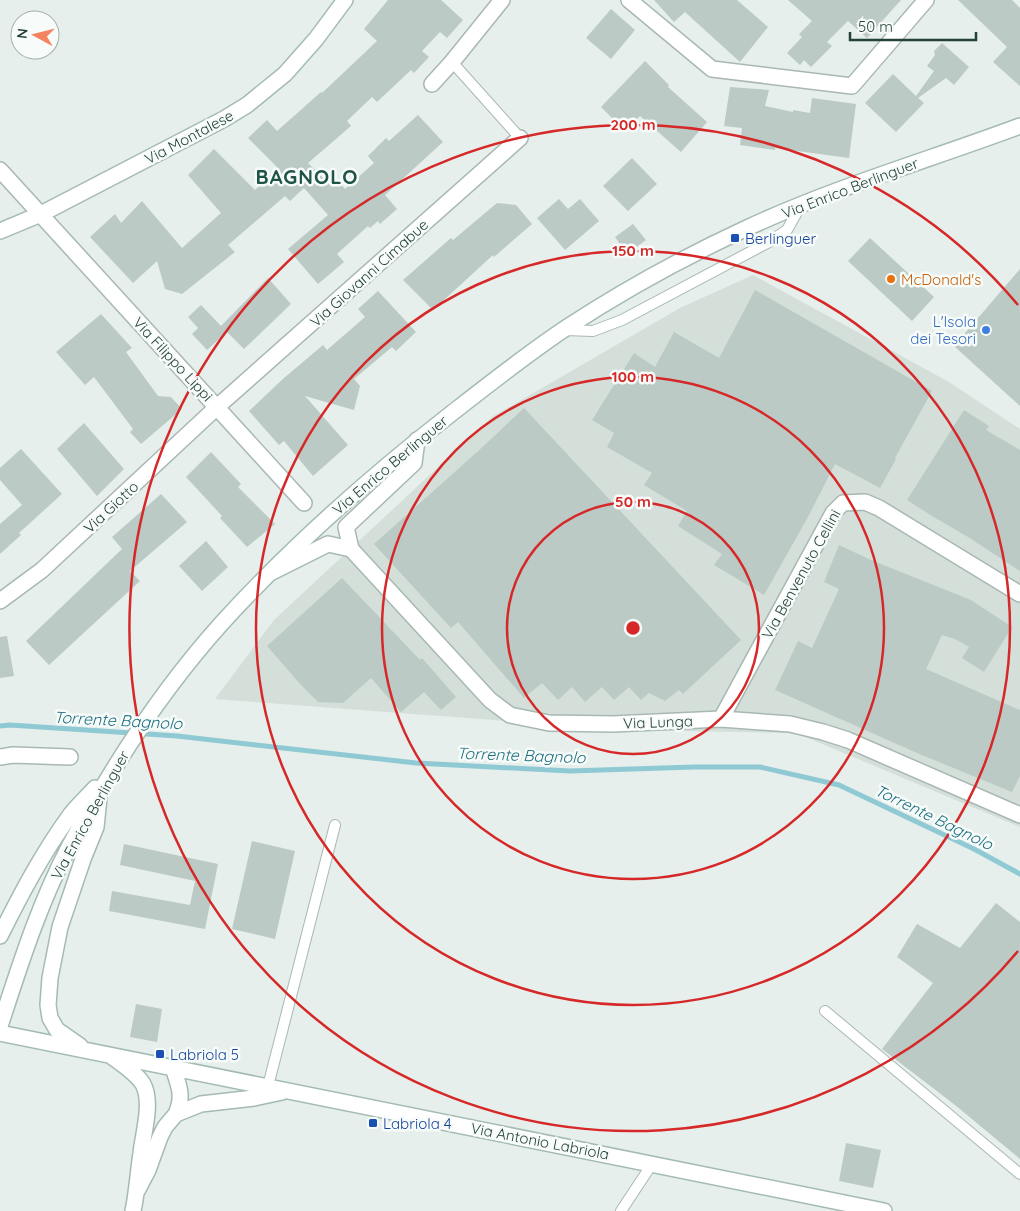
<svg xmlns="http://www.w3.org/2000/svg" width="1020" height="1211" font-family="Quicksand,sans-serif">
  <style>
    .built { fill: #d4dfda }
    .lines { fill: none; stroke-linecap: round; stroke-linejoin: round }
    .stream { stroke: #8ec9d4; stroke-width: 5 }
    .building { fill: #bbcac4 }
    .lane-casing { stroke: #a8b8b2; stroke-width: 12 }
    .street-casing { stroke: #a8b8b2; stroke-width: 18 }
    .secondary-casing { stroke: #a4bbb3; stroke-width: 18 }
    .lane { stroke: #fff; stroke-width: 10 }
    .street { stroke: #fff; stroke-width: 15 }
    .secondary { stroke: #fff; stroke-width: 15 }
    .ring { fill: none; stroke: #d62828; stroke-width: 2.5 }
    .transit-dot { fill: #1a4fb4; stroke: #f7fbf9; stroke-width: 2 }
    .food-dot { fill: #e8710a; stroke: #f7fbf9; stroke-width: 2 }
    .shop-dot { fill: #3f7fe0; stroke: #f7fbf9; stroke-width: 2 }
    .labels { text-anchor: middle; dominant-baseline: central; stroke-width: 5; stroke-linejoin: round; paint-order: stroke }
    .street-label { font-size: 15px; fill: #24423a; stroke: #f7fbf9 }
    .transit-label { font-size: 15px; fill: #164399; stroke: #f7fbf9; text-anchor: start }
    .food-label { font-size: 15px; fill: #c56008; stroke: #f7fbf9; text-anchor: start }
    .shop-label { font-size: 15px; fill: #366cbe; stroke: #f7fbf9; text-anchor: end }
    .water-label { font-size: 16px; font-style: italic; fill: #1c6f80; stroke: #f7fbf9 }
    .district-label { font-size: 20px; font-weight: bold; letter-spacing: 1px; fill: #1f5548; stroke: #f7fbf9 }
    .centre { fill: #d62828; stroke: #f7fbf9; stroke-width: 2.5 }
    .ring-label { font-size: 15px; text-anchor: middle; font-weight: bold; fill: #d62828; stroke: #f7fbf9; stroke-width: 5; stroke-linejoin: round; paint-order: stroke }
  </style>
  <rect width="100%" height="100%" fill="#e6efeb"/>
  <path class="built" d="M753 275 949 382 1020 429V827L796 733 627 730 215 699 274 620 492 417 680 308Z"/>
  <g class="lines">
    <path class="stream" d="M0 726 10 725 177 736 416 763 570 771 694 767H760L839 785 974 849 1020 874"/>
  </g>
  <path class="building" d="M388 0H441L463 20 447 38 440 32 422 51 429 57 414 73 411 70 377 102 372 97 347 121 351 126 308 163 332 187 338 181 345 189 374 163 368 156 386 138 389 141 418 115 443 142 385 195 397 209 380 224 378 221 370 228 368 226 337 254 344 262 318 284 288 249 328 215 304 188 290 201 285 196 228 245 235 252 182 294 165 289 157 261 133 283 90 237 115 214 121 223 142 201 182 248 221 213 188 175 214 149 255 190 278 168 248 138 267 120 277 131 321 92 322 93 377 41 364 29Z
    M654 0H737L768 27 740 62 685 12 674 22Z
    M788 0H901L867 38 848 21 827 42 832 46 811 67 804 60 800 65 787 53 802 37 799 34 812 21Z
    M958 0H1012L1020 8V86L993 62 1007 47Z
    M611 9 635 30 611 59 586 38Z
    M942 43 969 67 954 85 946 78 918 98 924 103 896 132 865 103 893 74 916 96 934 71 927 66 935 55 934 51Z
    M645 61 669 85 668 87 707 122 681 152 640 116 625 131 601 107Z
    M730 87 769 90 765 106 793 112V110L810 113 812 98 856 104 849 158 775 148V150L740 145 742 128 724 126Z
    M632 158 657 184 628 211 603 186Z
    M559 199 568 209 580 199 599 221 565 250 537 218Z
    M497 203 516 205 532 224 494 257 493 255 433 310 403 280 451 238 453 240Z
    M633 224 646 240 627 254 615 237Z
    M870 238 934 297 912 321 848 261Z
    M1020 269V406L954 346Z
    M268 278 291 304 244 349 225 330 227 332 207 350 192 334 198 328 188 317 201 305 221 326Z
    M755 290 932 391 895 458 896 459 880 488 835 464 808 517 764 595 714 565 722 554 678 526 687 511 644 485 652 473 607 447 614 433 592 420 634 353 655 367 674 332 719 358Z
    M378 291 416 332 396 351 392 347 354 379 360 386 354 410 305 396 348 445 313 476 284 441 279 445 249 411 284 378 323 345 327 350 365 317 358 309Z
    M101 314 132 348 126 352 158 396 171 397 182 409 141 444 130 432 133 429 94 377 85 385 56 352Z
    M524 408 741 640 683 694 679 690 665 701 649 693 641 700 629 687 614 700 602 687 585 702 572 687 558 700 542 683 524 698 458 622 451 628 374 544 476 453Z
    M964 410 989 426 986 430 1020 450V571L968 537 932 516 907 500Z
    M84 423 124 469 97 496 57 449Z
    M21 449 62 494 19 533 21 535 0 554V524L22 505 0 480V468Z
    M211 452 241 484 238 487 275 524 247 547 220 518 222 516 186 477Z
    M161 494 187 522 130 571 140 581 49 665 26 641 122 549 112 537Z
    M206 541 228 567 202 591 179 566Z
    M839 545 871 560 971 600 1012 627 984 672 962 658 969 647 955 639 942 635 926 669 1020 710V776L1012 792 917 753 775 690 798 641 812 648 839 589 824 582Z
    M342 578 420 660 422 658 456 697 441 710 424 692 401 712 371 678 343 703 318 702 301 685 267 646Z
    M7 636 14 676 0 678V637Z
    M252 841 295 851 275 939 232 929Z
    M124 844 218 864 205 929 109 911 112 891 190 905 195 881 120 865Z
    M996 903 1020 922V1159L955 1105 882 1049 933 983 897 957 917 924 960 948Z
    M136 1004 162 1009 157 1042 130 1037Z
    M846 1143 881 1150 873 1188 839 1181Z"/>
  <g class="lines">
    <g class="lane-casing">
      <path id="lane" d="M452 62 520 138
        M565 330 593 331 622 320 769 242 787 230 801 205
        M825 1011 1020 1174
        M268 1086 335 825
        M621 1211 652 1164"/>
    </g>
    <g class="street-casing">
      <path id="street" d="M629 0 712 69 852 86 926 0
        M432 84 452 62 502 0
        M0 170 304 503
        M417 440 414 463 346 527 351 549 490 700 510 715 549 723 613 724 721 719 790 724 823 732 848 740 1020 815
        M272 572 328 544 351 549
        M0 601 42 570 217 407 520 138
        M721 719 833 513 843 503 865 502 879 508 1020 594
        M0 757 13 755 70 757"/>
    </g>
    <g class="secondary-casing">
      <path id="secondary" d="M0 231 41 214 224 119 247 105 285 74 316 39 345 0
        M0 936C21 894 43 852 71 814 78 805 87 797 95 788
        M0 1026C20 965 39 904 69 847 111 768 161 691 221 624 291 547 370 477 452 413 489 384 527 354 566 328 624 290 684 257 747 228 835 187 929 160 1020 126
        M0 1033 884 1211
        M80 1046 57 1030 50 1018 48 1005 50 978 60 927 83 859 96 827 99 798
        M111 1056C122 1064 136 1073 143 1084 153 1102 143 1134 141 1153 138 1173 137 1192 133 1211
        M173 1068C179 1086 184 1096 176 1114
        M137 1191 148 1170 160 1137 165 1127 176 1114 201 1104 254 1098 282 1092"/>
    </g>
    <use href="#lane" class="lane"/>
    <use href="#street" class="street"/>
    <use href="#secondary" class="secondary"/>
  </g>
  <g class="ring">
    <circle cx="633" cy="628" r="126"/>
    <circle cx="633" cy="628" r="251"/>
    <circle cx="633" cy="628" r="377"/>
    <path d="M1018 951A503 503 0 1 1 1018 305"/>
  </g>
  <g class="transit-dot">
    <rect x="730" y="233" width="10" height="10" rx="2.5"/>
    <rect x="155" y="1049" width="10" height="10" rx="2.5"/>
    <rect x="368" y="1118" width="10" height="10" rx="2.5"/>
  </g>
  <circle class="food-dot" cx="891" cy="279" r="5"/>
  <circle class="shop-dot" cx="986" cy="330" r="5"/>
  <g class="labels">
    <g class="street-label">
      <text transform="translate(189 137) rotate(-28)">Via Montalese</text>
      <text transform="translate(850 188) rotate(-21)">Via Enrico Berlinguer</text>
      <text transform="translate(369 273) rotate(-42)">Via Giovanni Cimabue</text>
      <text transform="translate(173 359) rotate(47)">Via Filippo Lippi</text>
      <text transform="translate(390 465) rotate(-40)">Via Enrico Berlinguer</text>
      <text transform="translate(111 507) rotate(-43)">Via Giotto</text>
      <text transform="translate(801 574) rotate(-61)">Via Benvenuto Cellini</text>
      <text transform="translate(658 722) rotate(-2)">Via Lunga</text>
      <text transform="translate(90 815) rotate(-61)">Via Enrico Berlinguer</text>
      <text transform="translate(540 1141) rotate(11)">Via Antonio Labriola</text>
    </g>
    <g class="transit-label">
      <text x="745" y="238">Berlinguer</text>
      <text x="170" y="1054">Labriola 5</text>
      <text x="383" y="1123">Labriola 4</text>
    </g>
    <g class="food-label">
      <text x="901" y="279">McDonald's</text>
    </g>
    <g class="shop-label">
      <text x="976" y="321">L'Isola<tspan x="976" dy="17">dei Tesori</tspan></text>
    </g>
    <g class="water-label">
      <text transform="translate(118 720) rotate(3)">Torrente Bagnolo</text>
      <text transform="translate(521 755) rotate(2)">Torrente Bagnolo</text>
      <text transform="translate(934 817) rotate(26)">Torrente Bagnolo</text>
    </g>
    <g class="district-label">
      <text x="307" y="176">BAGNOLO</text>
    </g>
  </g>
  <circle cx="633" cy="628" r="8" class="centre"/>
  <g class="ring-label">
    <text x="633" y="130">200 m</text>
    <text x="633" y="256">150 m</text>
    <text x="633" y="382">100 m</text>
    <text x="633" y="507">50 m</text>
  </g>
  <g transform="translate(35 35) rotate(277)"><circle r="24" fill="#f7fbf9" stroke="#a3b1ad"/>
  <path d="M0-4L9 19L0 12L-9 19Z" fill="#f4845f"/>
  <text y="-8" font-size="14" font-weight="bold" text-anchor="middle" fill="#24423a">N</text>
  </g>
  <path d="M850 32v8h126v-8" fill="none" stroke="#24423a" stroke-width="2.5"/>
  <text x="858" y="32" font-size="15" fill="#24423a" stroke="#f7fbf9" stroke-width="4" paint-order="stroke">50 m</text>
</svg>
